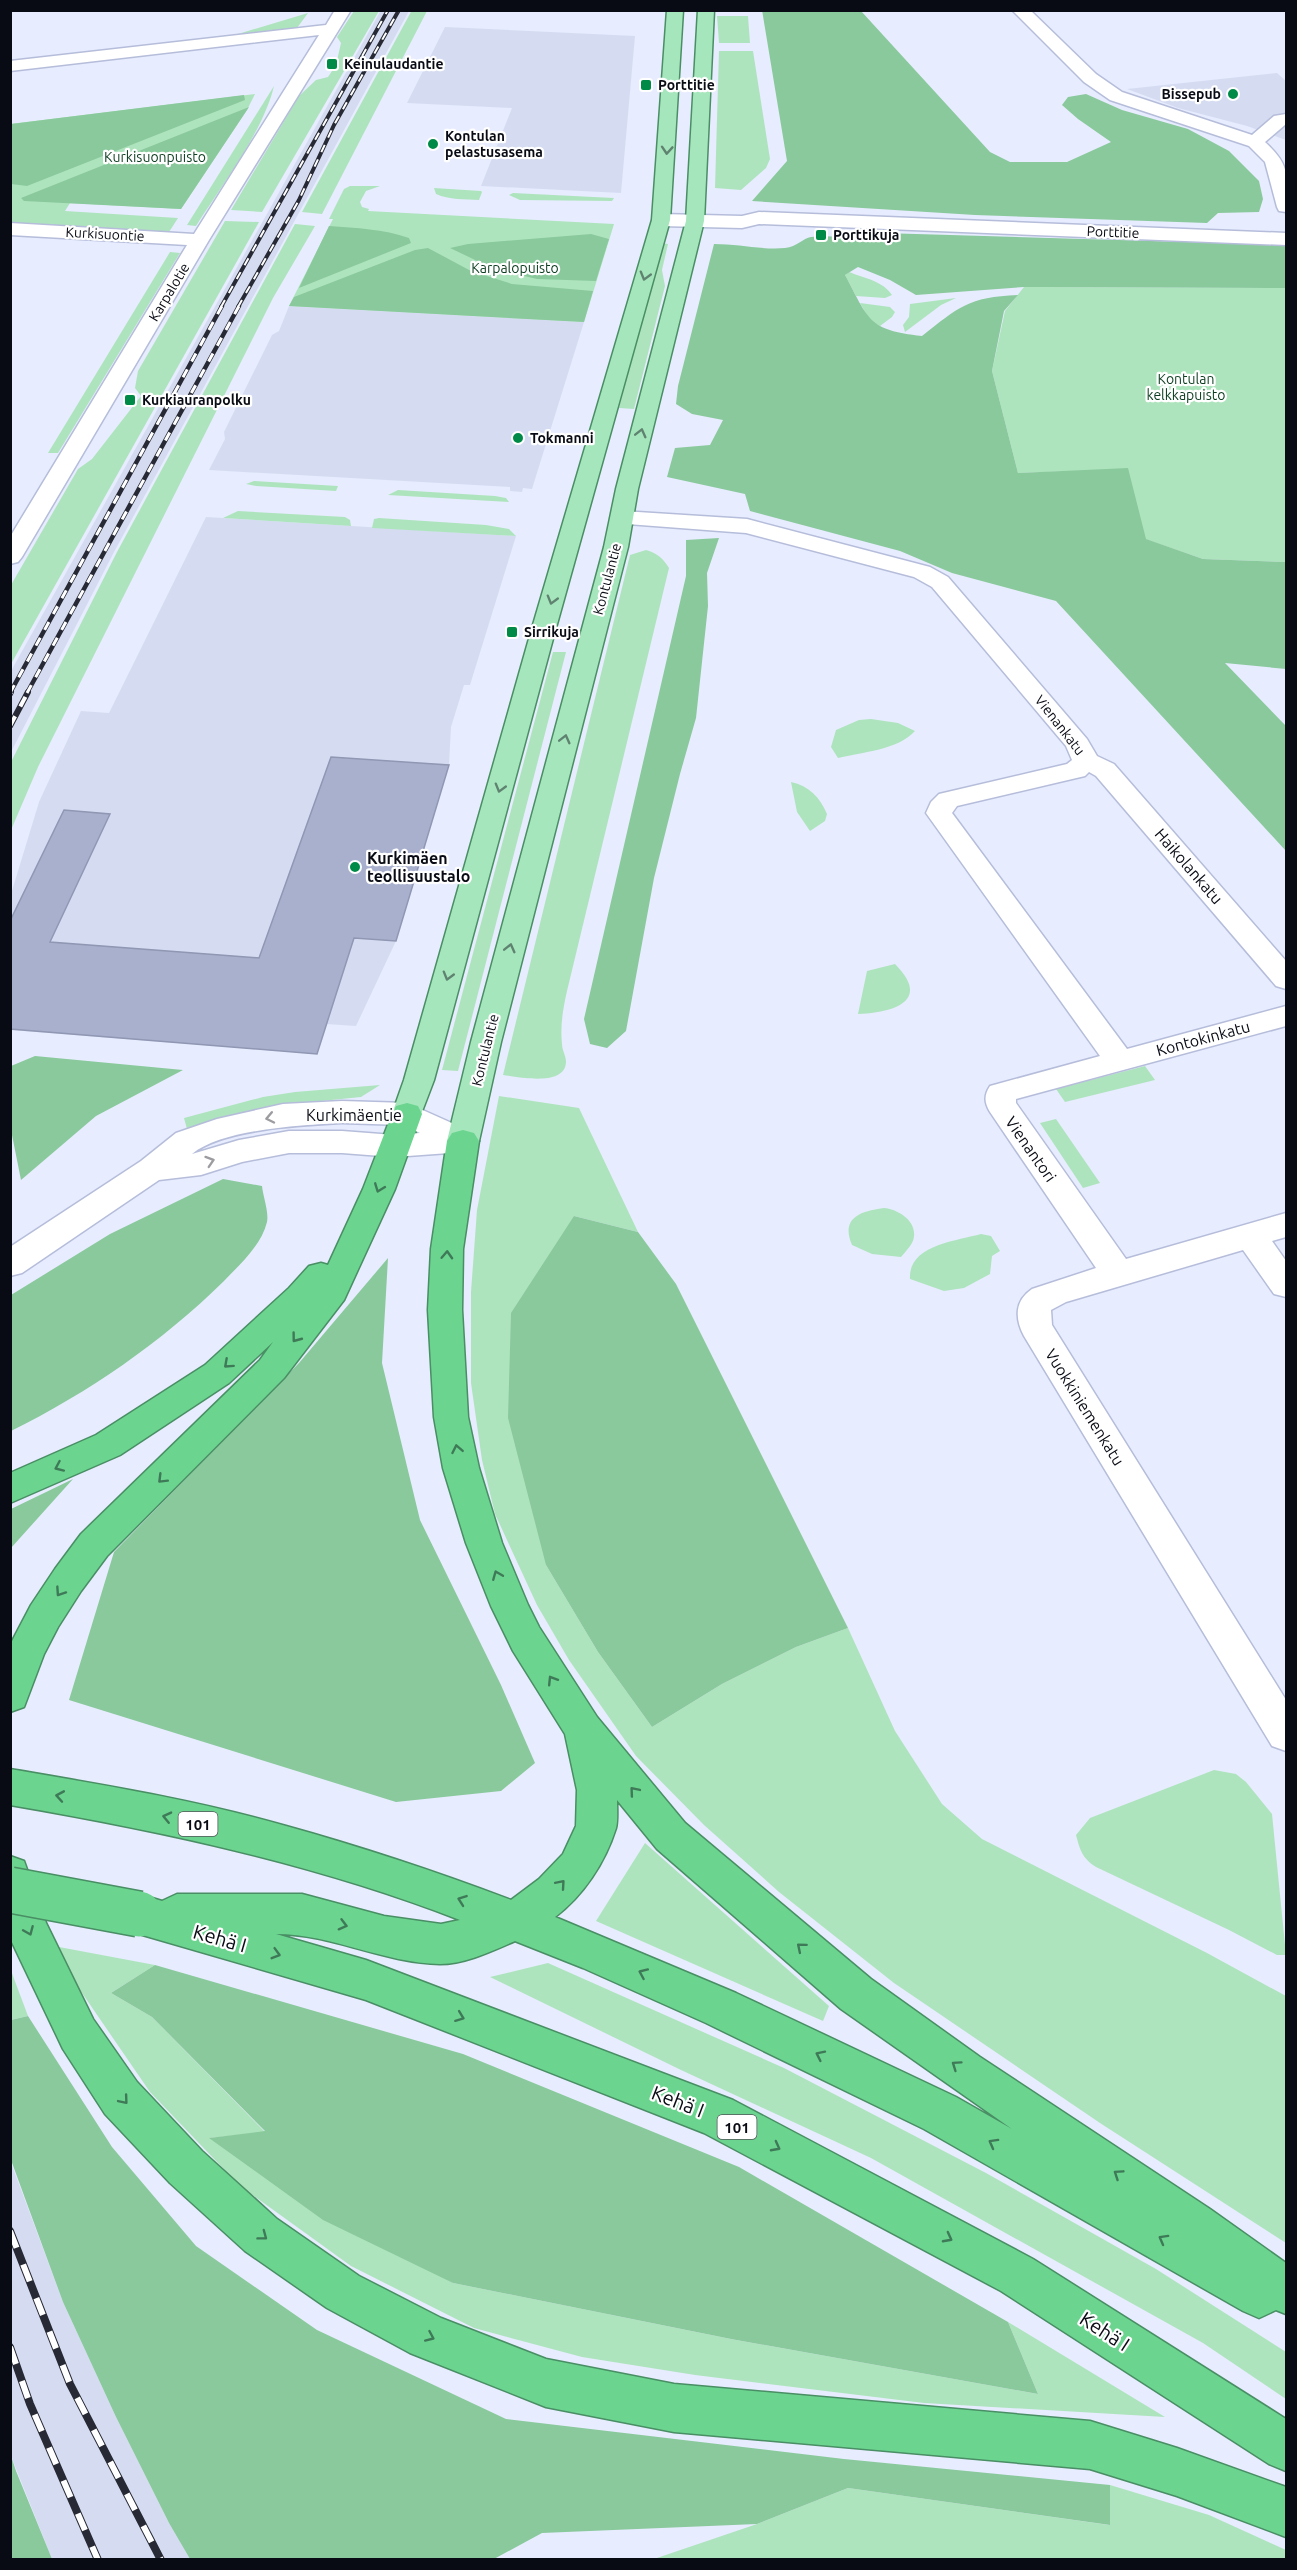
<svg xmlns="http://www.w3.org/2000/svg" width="1297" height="2570" font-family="Ubuntu,sans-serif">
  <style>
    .built { fill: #d5dcf2 }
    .green { fill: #aee4bd }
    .forest { fill: #8ac99c }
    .building { fill: #a8b0cd; stroke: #8f97b3; stroke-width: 1.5 }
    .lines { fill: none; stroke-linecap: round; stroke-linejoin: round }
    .minor-casing { stroke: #b5bdda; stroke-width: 3 }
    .major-casing { stroke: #498e64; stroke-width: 3 }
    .highway-casing { stroke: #498e64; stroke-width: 3 }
    .minor { fill: #fff; fill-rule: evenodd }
    .major { fill: #a6e6bc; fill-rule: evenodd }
    .highway { fill: #6bd58f; fill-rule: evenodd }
    .rail-far3-casing { stroke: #272934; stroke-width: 4 }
    .rail-far2-casing { stroke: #272934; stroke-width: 4.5 }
    .rail-far1-casing { stroke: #272934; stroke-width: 6 }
    .rail-casing { stroke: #272934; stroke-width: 8 }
    .rail-far3 { stroke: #fff; stroke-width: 2; stroke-dasharray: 8; stroke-linecap: butt }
    .rail-far2 { stroke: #fff; stroke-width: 3; stroke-dasharray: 9; stroke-linecap: butt }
    .rail-far1 { stroke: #fff; stroke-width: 4; stroke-dasharray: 11; stroke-linecap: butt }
    .rail { stroke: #fff; stroke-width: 6; stroke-dasharray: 18; stroke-linecap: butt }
    .highway-bridge-casing { stroke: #498e64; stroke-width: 48; stroke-linecap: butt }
    .highway-bridge { stroke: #6bd58f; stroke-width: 45 }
    .oneway { stroke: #5f8370 }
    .oneway2 { stroke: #9d9da1 }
    .oneway3 { stroke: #3f7a58 }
    .poi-dot { fill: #008a48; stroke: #fff; stroke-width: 2 }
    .labels { text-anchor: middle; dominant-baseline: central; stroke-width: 4.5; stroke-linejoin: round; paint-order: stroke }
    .far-poi-label { font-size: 14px; font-weight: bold; fill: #090b14; stroke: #fff; text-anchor: start }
    .far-park-label { font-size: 14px; fill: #0c3d20; stroke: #fff }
    .far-street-label { font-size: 14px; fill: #090b14; stroke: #fff }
    .shield { fill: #fff; stroke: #53545a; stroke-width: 1.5 }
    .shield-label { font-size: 15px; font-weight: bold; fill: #090b14 }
    .poi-label { font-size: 16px; font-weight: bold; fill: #090b14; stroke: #fff; text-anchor: start }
    .street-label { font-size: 16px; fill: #090b14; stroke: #fff }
    .near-street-label { font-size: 20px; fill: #090b14; stroke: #fff }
  </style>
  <rect width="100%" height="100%" fill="#e7ecff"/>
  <path class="built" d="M381 10 409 11 114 552 11 752V671Z
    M445 27 635 36 621 193 481 186 512 108 407 103Z
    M1277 73 1286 81V140L1247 126 1178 108 1127 89Z
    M289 306 584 322 532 489 523 488 522 492 510 491V487L209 470 225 439 224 432 272 335 279 331Z
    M206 517 516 536 470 685H464L451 727 449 765 396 941 356 1026 326 1024 317 1054 11 1030V894L39 802 81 711 109 713Z
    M10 2160 63 2302 116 2417 169 2523 190 2559H52L11 2456Z"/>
  <path class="green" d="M412 10 427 11 322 214 302 212Z
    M354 11H379L262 212 231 210 299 96 316 80 328 77 336 65 341 43 337 37Z
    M308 13 297 28 238 34Z
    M717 16H748L750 43H719Z
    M719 51H753L770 159 766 168 741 190 715 188Z
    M274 86C263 132 222 185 196 226L187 225Z
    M255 94 247 110 181 209 70 203 65 211 178 218 169 232 11 224 10 124Z
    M350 186H380L366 191 360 202 362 207 369 209 368 211 614 224 584 322 289 306 333 219H329L344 189Z
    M434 188 481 191 482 192 479 200C465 199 449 200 436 194Z
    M513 193 614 198 612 201 520 200 509 195Z
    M225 221 259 222 11 664V585L78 469 92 459 141 396 135 388 138 371Z
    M295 224 315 226 273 298 38 767 11 830V762L117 552Z
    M661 243 668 244 662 270 665 286 634 409 619 408Z
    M170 252 180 253 58 453H48Z
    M849 272C864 278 883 281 892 295L885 298 856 296 845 275Z
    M1024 287 1286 288V562L1203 559 1145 539 1127 469 1018 473 992 371 1005 311Z
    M956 298 941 305 905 332 903 325 909 317 910 304Z
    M860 303 890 307 895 312 892 317 880 326 870 321Z
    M254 481 338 486 336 491 256 486 246 484Z
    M398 490 495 496 506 498 509 502 388 495Z
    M238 511 345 517 350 520 351 526 223 518Z
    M379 518 486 525 509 529 516 536 372 528 374 519Z
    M646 550C657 553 663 558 669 568L567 991C563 1009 560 1026 562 1044 562 1050 566 1056 566 1062 565 1087 519 1077 503 1075L630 555Z
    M553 652H566L458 1071 442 1070Z
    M871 719 898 723 915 731C898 750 862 752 838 758L831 747 836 730 859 720Z
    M791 782C809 786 820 797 827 814L825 821 810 831 797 812Z
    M895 964C933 1002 891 1013 858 1014L867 971Z
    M1145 1066 1155 1080 1065 1102 1056 1089Z
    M380 1085 361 1097 272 1106 187 1129 184 1118 263 1097 295 1092Z
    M499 1096 579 1108 638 1232 574 1216 546 1565 598 1652 652 1727 722 1684 796 1647 848 1628 895 1731 942 1804 982 1839 1207 1953 1286 1996V2243L1100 2123 894 1983 779 1892 704 1825 636 1756 569 1660 537 1605 495 1514 482 1460 471 1383V1292L477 1210Z
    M1056 1119 1100 1183 1083 1188 1040 1123Z
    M884 1208C897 1209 916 1220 914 1236 914 1243 906 1251 901 1257L872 1254 852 1245C840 1217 862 1211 884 1208Z
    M981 1234 991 1236 1000 1251 992 1256 990 1274 964 1288 944 1291 910 1279C908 1245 956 1241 981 1234Z
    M1214 1770 1236 1774 1246 1782 1272 1814 1286 1955H1277L1229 1930 1096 1867C1082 1858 1080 1850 1076 1835L1090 1818Z
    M645 1843 829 2006 823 2021 596 1921Z
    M59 1947 155 1965 111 1993 152 2017 265 2132 210 2138 453 2283 731 2339 1038 2394 1008 2322 1165 2417 924 2403 695 2375 582 2357 474 2328 351 2266 240 2186 150 2092 80 1990Z
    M548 1963 784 2068 986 2173 1156 2269 1286 2352V2399L1203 2343 871 2158 681 2070 490 1977Z
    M10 1968 28 2016 11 2020H10Z
    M1110 2485 1209 2515 1286 2550V2560H651L757 2524 848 2488 1109 2525Z"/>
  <path class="forest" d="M762 10 861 11 990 152 1010 162H1067L1111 142 1078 119 1062 105 1068 97 1086 94 1122 110 1188 129 1229 151 1259 181 1263 199 1259 212 1218 213 1207 223 975 215 752 201 787 161Z
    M244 95 245 100 27 186 11 184V124Z
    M249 107 181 209 24 201 21 198Z
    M329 226C357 228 383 229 409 238L411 243 299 288Z
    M882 233 1286 245V288L1024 287 916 295 890 280 858 267 845 275C869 320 868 330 922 336 959 307 968 297 1018 295L1004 311 992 371 1018 473 1128 468 1146 539 1203 559 1286 562V669L1225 663 1286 726V851L1056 601 952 573 900 551 750 511 745 494 667 477 675 448 710 445 723 420 692 414 676 404 678 386 714 244C739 244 761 250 785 248 797 247 803 238 811 237 828 235 847 238 864 239L866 234Z
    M591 234 609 239 596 281 537 279 494 269 450 248 468 244Z
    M428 248 471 271 512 284 593 291 584 322 289 306 294 297 415 250Z
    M719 538 707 573 708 606 696 718 680 774 654 878 626 1031 607 1048 590 1044 584 1019 686 576V540Z
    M35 1056 183 1070 96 1116 21 1180 11 1130V1066Z
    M223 1179 262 1186C263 1196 269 1212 267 1222 261 1246 240 1264 224 1281 162 1342 88 1393 11 1431V1295L110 1234Z
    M574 1216 638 1232 676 1284 848 1628 796 1647 722 1684 652 1727 598 1652 546 1565 508 1418 511 1313Z
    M388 1258 382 1363 420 1520 501 1685 535 1763 501 1791 396 1802 69 1700 114 1552 299 1363Z
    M73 1479 11 1548V1509Z
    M155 1965 463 2054 739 2167 1008 2322 1038 2394 731 2339 453 2283 323 2220 209 2138 265 2131 152 2017 111 1993Z
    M28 2016 112 2147 196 2246 317 2330 506 2419 844 2459 1110 2485V2525L848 2488 757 2524 542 2533 494 2559H190L169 2523 116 2417 63 2302 11 2160V2020Z
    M11 2456 16 2471 52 2559H11Z"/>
  <path class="building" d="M331 757 449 765 396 941 354 938 317 1054 10 1029V921L64 810 110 814 50 942 259 958Z"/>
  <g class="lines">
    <g class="minor-casing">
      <path id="minor" d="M335 10H351L209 240 22 557 18 562 10 564V537L187 245 10 235V223L194 234 319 35 10 71V61L326 25Z
        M1012 10H1030L1096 74 1122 92 1252 135 1274 116 1286 114V124L1265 142C1293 168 1286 177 1286 212L1279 211 1277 207 1265 162 1249 146 1110 100 1084 82Z
        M759 212 1286 233V245L759 224 742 228 661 226 654 224 652 220 654 216 661 214 742 216Z
        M622 511 747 519 930 567 948 577 1087 739 1097 756 1114 764 1286 961V989L1276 986 1096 776 1089 772 1085 776 957 806 952 813 1127 1049 1286 1006V1026L1016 1099V1103L1126 1259 1286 1213V1237L1272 1241 1286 1261V1297L1274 1294 1243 1250 1066 1302 1051 1310 1052 1325 1286 1700V1751L1272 1746 1024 1336C1015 1319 1014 1301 1032 1289L1096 1268 990 1112C984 1102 984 1095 990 1086L1100 1056 926 813 931 802 939 794 1067 764 1072 760 1066 746 932 587 914 577 746 533 614 523 611 518 614 513Z
        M342 1101 407 1103 474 1133 479 1141 474 1149 463 1152 394 1157 342 1153H289L242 1162 201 1175 159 1180 22 1273 10 1276V1247L141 1161 176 1133 217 1119 283 1104ZM342 1123 402 1125 420 1133 394 1135 342 1131H289L239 1140 192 1154C222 1129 303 1125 342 1123Z"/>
    </g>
    <g class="major-casing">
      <path id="major" d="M667 10H683L670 220 554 635 434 1080 418 1122 407 1125 396 1122 392 1114 404 1080 530 635 652 220Z
        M698 10H714L704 221 638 489 628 547 501 1042 479 1141 474 1149 463 1152 452 1149 447 1141 471 1042 604 547 616 489 686 221Z"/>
    </g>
    <g class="highway-casing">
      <path id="highway" d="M407 1103 418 1106 422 1114 395 1189 344 1300 284 1378 107 1556 81 1591 58 1627 44 1654 24 1707 10 1712V1645L31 1605 55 1569 81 1534 260 1360 273 1342 229 1383 120 1455 10 1503V1473L96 1435 205 1365 289 1288 309 1266 321 1263 328 1265 363 1189 392 1114 396 1106Z
        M463 1130 474 1133 479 1141 463 1249 462 1310 468 1417 479 1468 502 1543 528 1605 539 1627 597 1717 685 1823 871 1979 980 2057 1210 2209 1286 2263V2314L1276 2310 1259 2318 1243 2311 924 2129 706 2023 583 1968 515 1941C492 1951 465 1964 440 1964 383 1963 332 1934 276 1934L366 1960 733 2100 1033 2259 1286 2419V2471L1269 2464 1001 2291 704 2133 366 2000 139 1934 124 1928 118 1914 124 1900 139 1894 162 1901 177 1894H302L384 1916 441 1924 460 1920C316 1864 162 1831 10 1805V1769C103 1785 196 1800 286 1826 362 1847 437 1872 511 1900L539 1879 563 1854 576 1826 577 1790 565 1734 513 1651 491 1606 466 1543 443 1468 434 1417 428 1310 431 1249 447 1141 452 1133ZM617 1800 657 1849 841 2009 1012 2129 956 2097 736 1993 555 1917C583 1896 605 1863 616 1828 618 1820 617 1809 617 1800Z
        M10 1856 24 1861 46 1923 93 2019 137 2082 202 2151 277 2219 359 2276 441 2318 546 2359 674 2384 1090 2421 1177 2448 1286 2487V2537L1177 2496 1090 2469 674 2432 546 2407 410 2353 327 2308 245 2251 170 2183 105 2114 63 2049 10 1938Z"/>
    </g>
    <use href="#minor" class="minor"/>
    <use href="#major" class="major"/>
    <use href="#highway" class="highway"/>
    <g class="rail-far3-casing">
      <path id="rail-far3" d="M221 307 388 10
        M238 307 299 200 334 125 399 10"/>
    </g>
    <g class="rail-far2-casing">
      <path id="rail-far2" d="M10 693 222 306
        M27 693 239 306"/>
    </g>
    <g class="rail-far1-casing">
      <path id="rail-far1" d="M10 694 11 692
        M10 726 28 692"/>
    </g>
    <g class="rail-casing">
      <path id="rail" d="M10 2231 70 2384 161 2560
        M10 2347 30 2404 98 2560"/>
    </g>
    <use href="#rail-far3" class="rail-far3"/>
    <use href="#rail-far2" class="rail-far2"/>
    <use href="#rail-far1" class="rail-far1"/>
    <use href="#rail" class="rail"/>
    <g class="highway-bridge-casing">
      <path id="highway-bridge" d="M10 1890 139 1914"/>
    </g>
    <use href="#highway-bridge" class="highway-bridge"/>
  </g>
  <defs><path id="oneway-chevron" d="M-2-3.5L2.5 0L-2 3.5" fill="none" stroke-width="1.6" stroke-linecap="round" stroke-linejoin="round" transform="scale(1.5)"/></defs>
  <g class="oneway">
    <use href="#oneway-chevron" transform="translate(667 150) rotate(94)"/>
    <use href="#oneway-chevron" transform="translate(645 276) rotate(106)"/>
    <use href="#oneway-chevron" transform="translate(641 433) rotate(-76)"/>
    <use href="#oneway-chevron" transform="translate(552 600) rotate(106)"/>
    <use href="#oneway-chevron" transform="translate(565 739) rotate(-76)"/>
    <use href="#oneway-chevron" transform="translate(500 788) rotate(106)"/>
    <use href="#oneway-chevron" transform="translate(510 948) rotate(-76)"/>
    <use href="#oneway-chevron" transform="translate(448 976) rotate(106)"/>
  </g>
  <g class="oneway2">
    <use href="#oneway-chevron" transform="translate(270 1118) rotate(168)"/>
    <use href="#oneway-chevron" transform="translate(210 1161) rotate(-18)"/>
  </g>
  <g class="oneway3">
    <use href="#oneway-chevron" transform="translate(379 1188) rotate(111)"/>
    <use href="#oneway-chevron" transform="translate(447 1255) rotate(-87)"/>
    <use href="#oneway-chevron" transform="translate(296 1338) rotate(127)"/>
    <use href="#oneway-chevron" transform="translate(228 1364) rotate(138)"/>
    <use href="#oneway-chevron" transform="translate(457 1449) rotate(-101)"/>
    <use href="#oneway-chevron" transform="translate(59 1467) rotate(156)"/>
    <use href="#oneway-chevron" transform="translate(162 1479) rotate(135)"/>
    <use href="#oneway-chevron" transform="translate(497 1575) rotate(-112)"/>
    <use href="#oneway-chevron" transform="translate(60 1592) rotate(124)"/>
    <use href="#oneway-chevron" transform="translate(552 1680) rotate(-122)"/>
    <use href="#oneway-chevron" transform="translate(634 1791) rotate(-130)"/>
    <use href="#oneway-chevron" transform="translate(60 1796) rotate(-170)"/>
    <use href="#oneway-chevron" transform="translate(167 1817) rotate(-167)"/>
    <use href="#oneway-chevron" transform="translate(561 1884) rotate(-49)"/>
    <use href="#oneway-chevron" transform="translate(462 1900) rotate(-160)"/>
    <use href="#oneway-chevron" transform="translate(343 1925) rotate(15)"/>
    <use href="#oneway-chevron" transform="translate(29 1931) rotate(67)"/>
    <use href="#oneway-chevron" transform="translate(801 1947) rotate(-140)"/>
    <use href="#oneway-chevron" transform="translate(276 1954) rotate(16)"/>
    <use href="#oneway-chevron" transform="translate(643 1973) rotate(-156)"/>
    <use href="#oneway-chevron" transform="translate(460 2017) rotate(21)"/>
    <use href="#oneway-chevron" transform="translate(820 2055) rotate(-154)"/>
    <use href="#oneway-chevron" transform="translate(956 2065) rotate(-145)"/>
    <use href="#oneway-chevron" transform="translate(124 2100) rotate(50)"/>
    <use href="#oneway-chevron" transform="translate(993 2143) rotate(-151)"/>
    <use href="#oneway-chevron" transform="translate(776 2147) rotate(28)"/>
    <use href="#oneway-chevron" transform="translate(1118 2174) rotate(-146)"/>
    <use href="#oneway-chevron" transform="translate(263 2236) rotate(37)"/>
    <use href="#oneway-chevron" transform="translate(948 2238) rotate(28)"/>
    <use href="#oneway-chevron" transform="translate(1163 2239) rotate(-151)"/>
    <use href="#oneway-chevron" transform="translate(430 2337) rotate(24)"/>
  </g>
  <g class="poi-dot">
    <rect x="326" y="58" width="12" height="12" rx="3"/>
    <rect x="640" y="79" width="12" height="12" rx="3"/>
    <circle cx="1233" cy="94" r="6"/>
    <circle cx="433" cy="144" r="6"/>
    <rect x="815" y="229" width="12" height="12" rx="3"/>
    <rect x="124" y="394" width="12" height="12" rx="3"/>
    <circle cx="518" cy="438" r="6"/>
    <rect x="506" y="626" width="12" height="12" rx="3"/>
    <circle cx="355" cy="867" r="6"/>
  </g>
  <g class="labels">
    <g class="far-poi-label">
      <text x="344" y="64">Keinulaudantie</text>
      <text x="658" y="85">Porttitie</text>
      <text x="1221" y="94" text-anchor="end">Bissepub</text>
      <text x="445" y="136">Kontulan<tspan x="445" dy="16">pelastusasema</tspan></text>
      <text x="833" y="235">Porttikuja</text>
      <text x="142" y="400">Kurkiauranpolku</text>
      <text x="530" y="438">Tokmanni</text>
      <text x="524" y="632">Sirrikuja</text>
    </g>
    <g class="far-park-label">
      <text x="155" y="157">Kurkisuonpuisto</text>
      <text x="515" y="268">Karpalopuisto</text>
      <text x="1186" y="379">Kontulan<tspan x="1186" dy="16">kelkkapuisto</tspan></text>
    </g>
    <g class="far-street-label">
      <text transform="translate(1113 232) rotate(2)">Porttitie</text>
      <text transform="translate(105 234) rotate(3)">Kurkisuontie</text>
      <text transform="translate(169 292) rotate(-59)">Karpalotie</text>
      <text transform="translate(607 579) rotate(-75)">Kontulantie</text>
      <text transform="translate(1060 725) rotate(52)">Vienankatu</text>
      <text transform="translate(485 1050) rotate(-76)">Kontulantie</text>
    </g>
    <g class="shield">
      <rect x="178.5" y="1812" width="39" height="24" rx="4.5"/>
      <rect x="717.5" y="2115" width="39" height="24" rx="4.5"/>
    </g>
    <g class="shield-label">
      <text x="198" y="1824">101</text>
      <text x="737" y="2127">101</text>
    </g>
    <g class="poi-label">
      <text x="367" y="858">Kurkimäen<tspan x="367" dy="18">teollisuustalo</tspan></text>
    </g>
    <g class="street-label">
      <text transform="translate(1189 866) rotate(49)">Haikolankatu</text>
      <text transform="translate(1203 1038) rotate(-15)">Kontokinkatu</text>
      <text x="354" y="1115">Kurkimäentie</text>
      <text transform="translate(1031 1149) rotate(55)">Vienantori</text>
      <text transform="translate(1085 1407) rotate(58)">Vuokkiniemenkatu</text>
    </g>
    <g class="near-street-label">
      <text transform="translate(220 1938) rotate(16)">Kehä I</text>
      <text transform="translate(678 2101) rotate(21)">Kehä I</text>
      <text transform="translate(1105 2331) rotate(33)">Kehä I</text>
    </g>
  </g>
  <rect width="1297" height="2570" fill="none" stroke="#090b14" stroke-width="24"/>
</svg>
